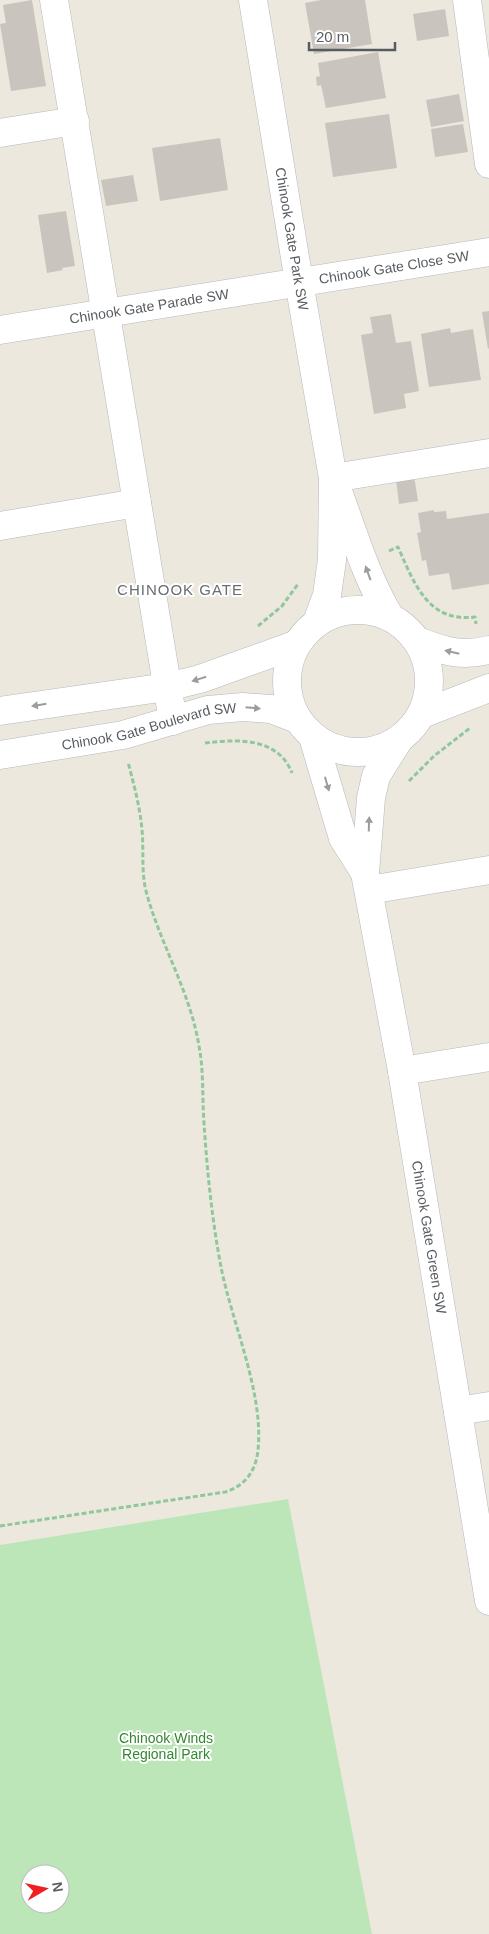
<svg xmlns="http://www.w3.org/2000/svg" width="489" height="1934" font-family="Helvetica,sans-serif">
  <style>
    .green { fill: #bce6b8; fill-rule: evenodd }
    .building { fill: #c9c4bd }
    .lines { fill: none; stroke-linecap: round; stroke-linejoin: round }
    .minor-casing { stroke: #b4b8bc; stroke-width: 29 }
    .path { stroke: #91c79c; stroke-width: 3; stroke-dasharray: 5 2.5; stroke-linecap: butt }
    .minor { stroke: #fff; stroke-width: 28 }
    .oneway { fill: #9a9da0 }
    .labels { text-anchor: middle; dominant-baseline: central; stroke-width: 4; stroke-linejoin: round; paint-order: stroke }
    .street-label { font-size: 14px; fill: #575c61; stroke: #fff }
    .park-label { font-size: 14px; fill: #338730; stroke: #fff }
    .neighbourhood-label { font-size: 15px; letter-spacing: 1px; fill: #686e73; stroke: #fff }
  </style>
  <rect width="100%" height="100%" fill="#ece8de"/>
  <path class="green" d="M288 1499 372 1934H0V1545ZM30 1874H60V1904H30Z"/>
  <path class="building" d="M32 0 46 86 11 91 0 24 6 23 3 5Z
    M321 0H365L372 44 314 54 305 3Z
    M445 9 449 36 417 41 413 14Z
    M378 52 386 98 326 108 321 85 317 86 316 77 320 76 318 63Z
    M459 94 464 121 431 127 426 100Z
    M389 114 397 168 333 177 325 123Z
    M463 124 468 152 435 157 431 129Z
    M220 138 228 190 160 201 152 148Z
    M133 175 138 201 106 206 101 180Z
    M66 211 75 266 62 268 63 270 47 273 38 215Z
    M489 311V348L488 349 482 312Z
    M391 314 396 343 411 341 419 391 404 394 406 408 374 414 361 335 373 333 370 317Z
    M450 328 451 333 473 329 481 380 429 387 421 334Z
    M414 476 418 501 399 504 396 479Z
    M434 510V512L446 511 447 519 489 513V584L452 590 449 573 429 576 426 560 422 561 417 533 421 532 418 513Z"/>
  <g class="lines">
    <g class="minor-casing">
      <g id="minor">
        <path d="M54 0 173 721"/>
        <path id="s1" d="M253 0 299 282 333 478 332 560 327 595 317 622"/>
        <path d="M467 0 489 164"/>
        <path d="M0 133 75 121"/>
        <path id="s2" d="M0 330 489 252"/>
        <path d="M333 478 489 453"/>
        <path d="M339 494C354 535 367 579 390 617"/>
        <path d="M0 526 137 503"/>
        <circle cx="358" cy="681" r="71"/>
        <path d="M417 641C445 651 459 657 489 650"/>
        <path d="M0 711 167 687 200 679 295 645"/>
        <path d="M422 714 489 688"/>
        <path d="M313 737 343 838 365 873"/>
        <path id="s3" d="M398 741 376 776 371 798 365 873 402 1071 489 1601"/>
        <path id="s4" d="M0 755 123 735 208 710 243 707 271 709 297 719"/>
        <path d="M369 890 489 870"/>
        <path d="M402 1071 489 1057"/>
        <path d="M458 1411 489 1406"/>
      </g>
    </g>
    <path class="path" d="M389 551 398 547C414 583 428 623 475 617L476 624
      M258 626 282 606 298 584
      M205 743C237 739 278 737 292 773
      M409 781 434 756 470 728
      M0 1526 225 1492C245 1486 256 1471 258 1450 264 1393 232 1323 221 1267 212 1220 207 1170 204 1123 202 1097 204 1072 199 1046 190 991 160 944 146 891 141 870 144 850 142 830 140 807 134 785 128 762"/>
    <use href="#minor" class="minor"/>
  </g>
  <defs><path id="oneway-solid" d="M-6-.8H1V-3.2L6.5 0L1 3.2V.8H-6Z" transform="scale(1.25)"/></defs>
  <g class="oneway">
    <use href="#oneway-solid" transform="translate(368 573) rotate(-110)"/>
    <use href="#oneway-solid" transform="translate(452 652) rotate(-167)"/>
    <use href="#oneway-solid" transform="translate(199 679) rotate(163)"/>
    <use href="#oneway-solid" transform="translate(39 705) rotate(171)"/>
    <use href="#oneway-solid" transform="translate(253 708) rotate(5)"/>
    <use href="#oneway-solid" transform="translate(327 784) rotate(74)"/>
    <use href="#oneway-solid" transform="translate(369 824) rotate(-88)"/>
  </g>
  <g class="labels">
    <g class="street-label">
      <text stroke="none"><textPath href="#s1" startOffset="242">Chinook Gate Park SW</textPath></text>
      <text stroke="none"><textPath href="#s2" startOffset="399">Chinook Gate Close SW</textPath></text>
      <text stroke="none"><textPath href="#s2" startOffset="151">Chinook Gate Parade SW</textPath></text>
      <text stroke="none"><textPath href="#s4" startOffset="152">Chinook Gate Boulevard SW</textPath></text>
      <text stroke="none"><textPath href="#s3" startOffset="509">Chinook Gate Green SW</textPath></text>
    </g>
    <g class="park-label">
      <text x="166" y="1738">Chinook Winds<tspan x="166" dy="16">Regional Park</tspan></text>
    </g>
    <g class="neighbourhood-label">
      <text x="180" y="589">CHINOOK GATE</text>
    </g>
  </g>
  <g transform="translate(45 1889) rotate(81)"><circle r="24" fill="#ffffff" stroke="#bcbec0"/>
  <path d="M0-4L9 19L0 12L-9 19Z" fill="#f11f20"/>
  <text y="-8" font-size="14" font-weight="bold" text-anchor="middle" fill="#575c61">N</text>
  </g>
  <path d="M309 42v8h86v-8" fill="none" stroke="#575c61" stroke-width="2.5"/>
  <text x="316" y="42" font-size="15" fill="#575c61" stroke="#ffffff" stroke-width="4" paint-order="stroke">20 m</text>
</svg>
